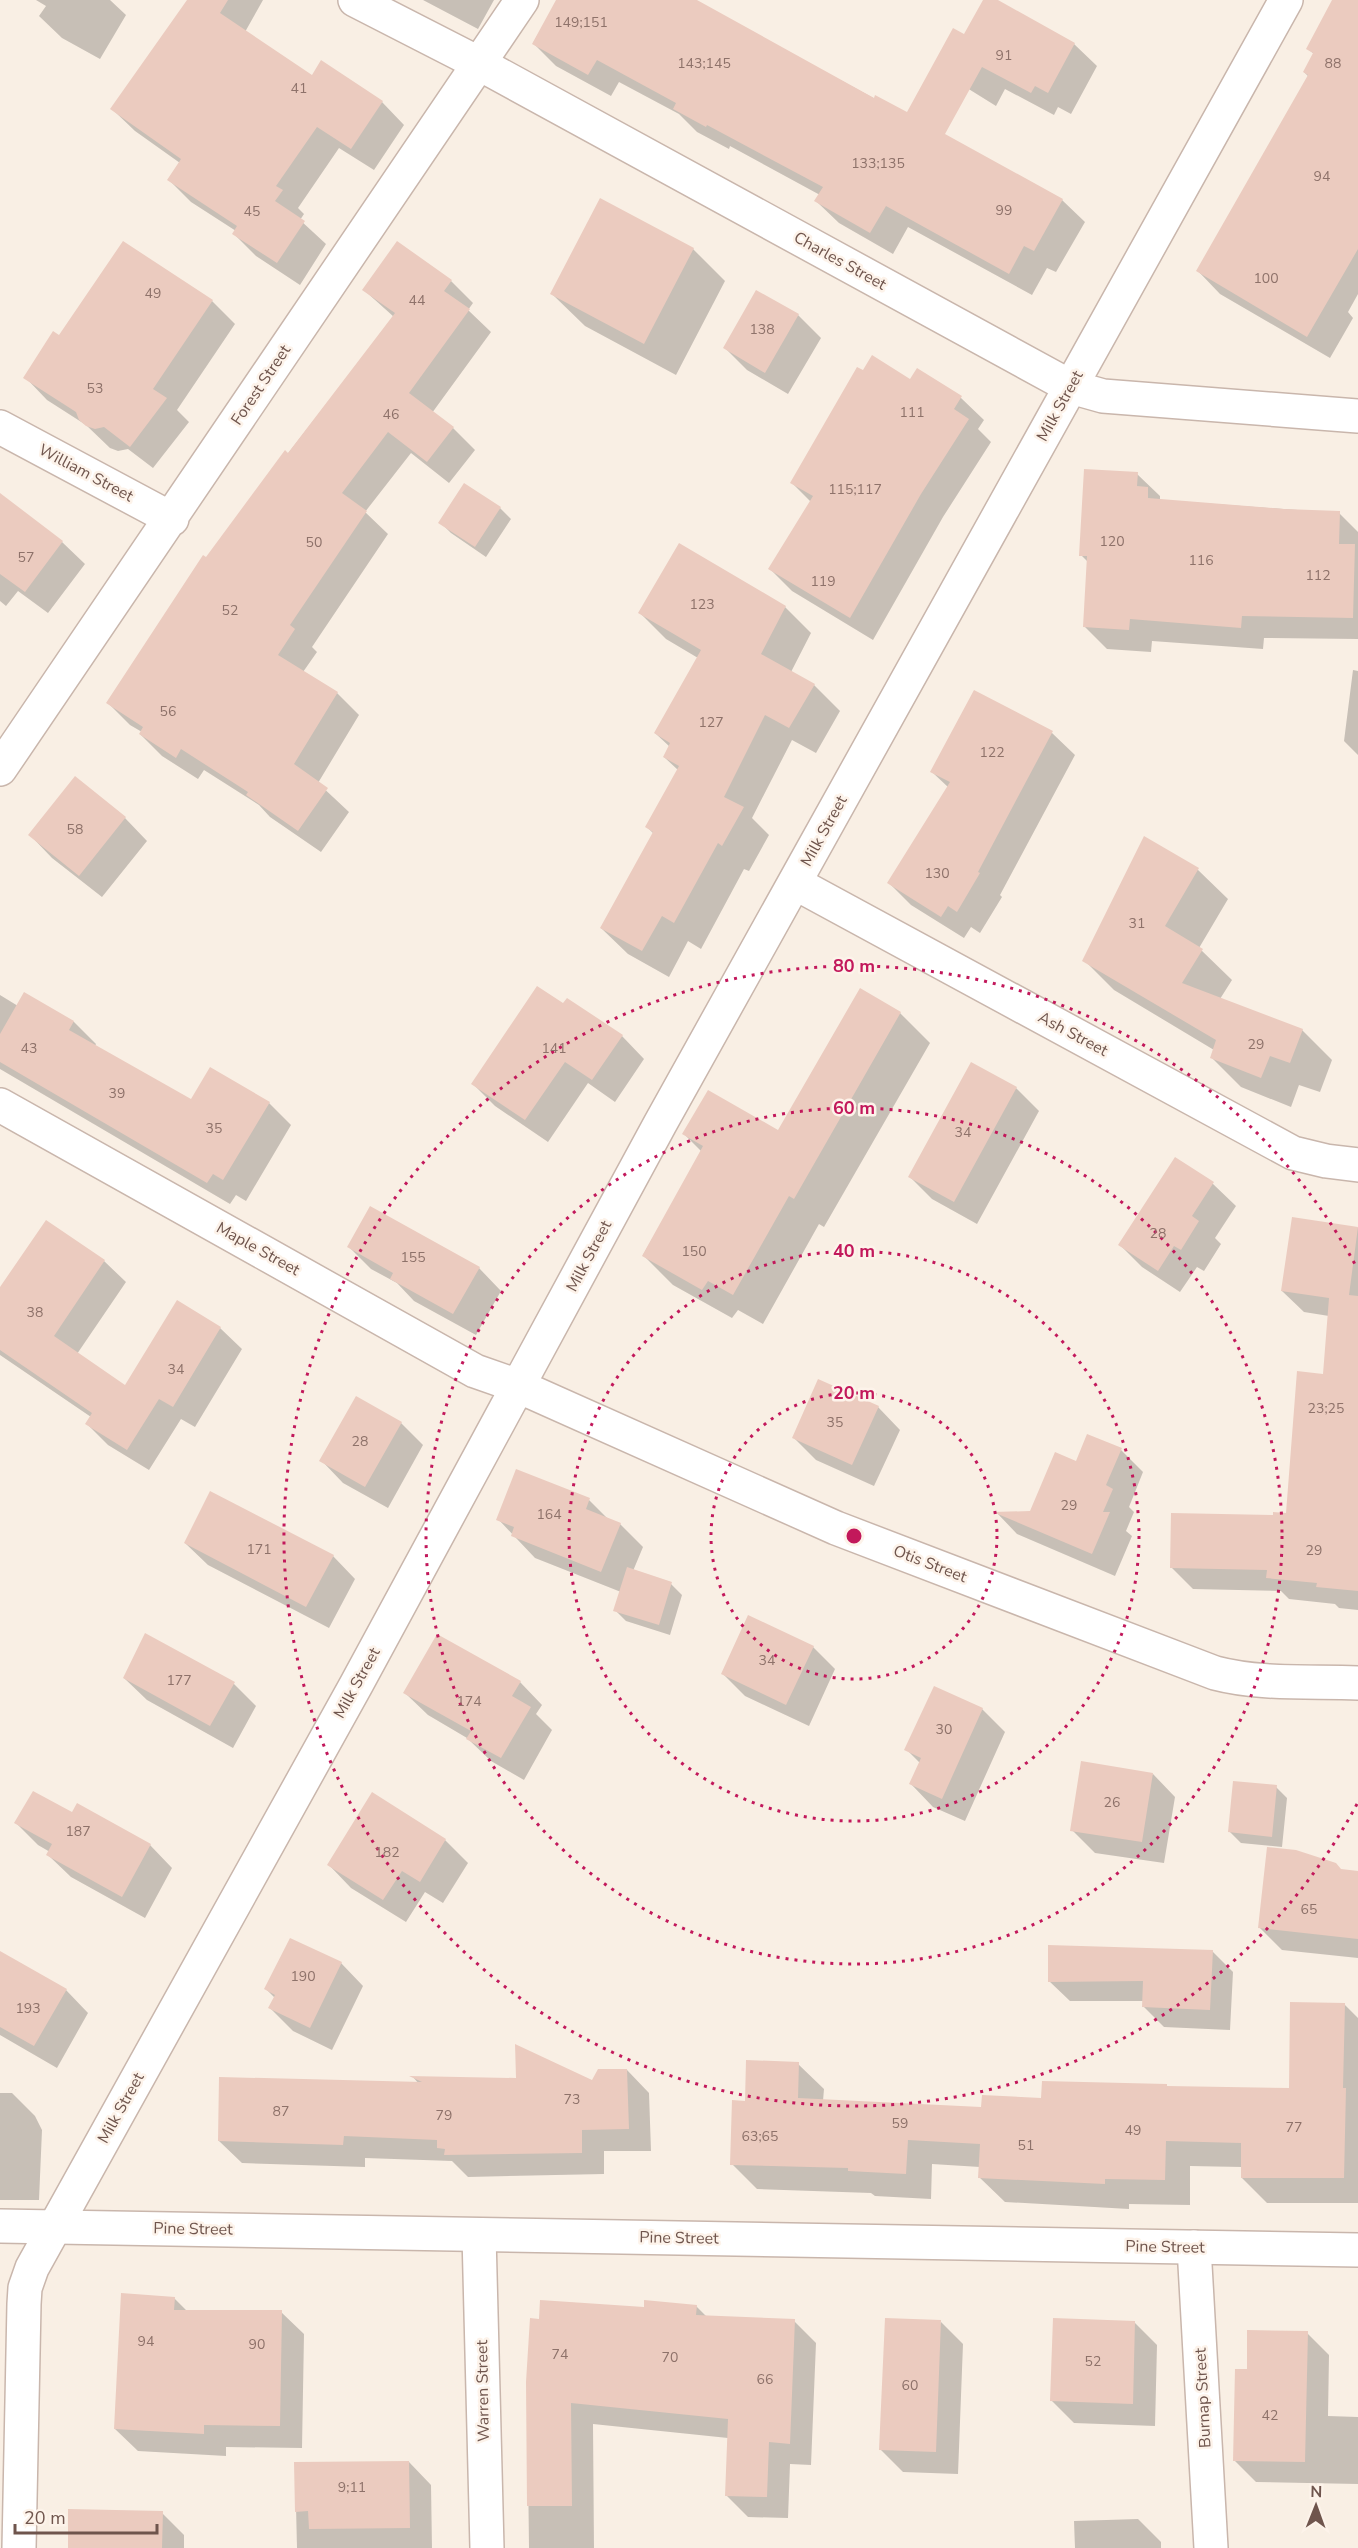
<svg xmlns="http://www.w3.org/2000/svg" width="1358" height="2548" font-family="'Nunito Sans',sans-serif">
  <style>
    .shadow { fill: #0003 }
    .building { fill: #ebcbbf }
    .lines { fill: none; stroke-linecap: round; stroke-linejoin: round }
    .minor-casing { stroke: #c9b6ac; stroke-width: 36 }
    .tertiary-casing { stroke: #c9b6ac; stroke-width: 36 }
    .minor { stroke: #fff; stroke-width: 33 }
    .tertiary { stroke: #fff; stroke-width: 33 }
    .ring { fill: none; stroke: #c2185b; stroke-width: 3; stroke-dasharray: 3 6 }
    .labels { text-anchor: middle; dominant-baseline: central; stroke-width: 5; stroke-linejoin: round; paint-order: stroke }
    .number-label { font-size: 14px; fill: #8e726a }
    .street-label { font-size: 16px; fill: #6f554d; stroke: #fdf3ea }
    .centre { fill: #c2185b; stroke: #fdf3ea; stroke-width: 3 }
    .ring-label { font-size: 18px; text-anchor: middle; font-weight: bold; fill: #c2185b; stroke: #fdf3ea; stroke-width: 5; stroke-linejoin: round; paint-order: stroke }
  </style>
  <rect width="100%" height="100%" fill="#f9efe4"/>
  <path class="shadow" d="M36 0H110L126 15 100 59 62 38 39 16 46 6Z
    M189 0H263L245 32 312 77 382 102 404 125 374 170 339 148 298 208 304 214 300 220 326 244 300 285 256 256 234 234 236 231 191 202 169 180 180 163 135 131 112 109Z
    M423 0H494L478 29Z
    M558 0H692L1062 200 1085 222 1056 272 1047 268 1032 295 908 227 893 254 839 223 816 201 820 195 730 146 729 149 697 132 679 114 619 82 611 96 556 66 533 43Z
    M985 0H995L1074 44 1097 66 1071 114 1058 107 1054 115 1005 89 996 106 959 83 965 37Z
    M1334 0H1358V294L1348 312 1353 318 1330 358 1220 294 1198 271 1309 77 1304 72 1314 54 1308 49Z
    M123 243 212 301 235 324 177 410 189 422 153 468 128 449 118 451 110 448 86 425 47 400 25 377 59 337Z
    M693 249 725 281 676 375 585 326 552 294Z
    M451 281 473 303 468 310 491 332 432 413 453 428 475 450 449 483 411 453 365 512 388 534 312 647 317 652 303 672 337 693 359 715 318 783 349 812 321 852 270 817 259 805 204 770 198 779 162 756 140 734 142 732 130 725 108 703 206 559 394 317 364 290Z
    M798 315 821 338 788 394 747 370 725 348Z
    M917 370 961 398 984 420 978 429 991 442 943 517 873 640 792 591 770 569 811 502 792 483 910 381Z
    M1137 474 1160 496V500L1339 513 1358 532V639L1264 638 1263 649 1152 641 1151 652 1107 649 1085 627 1089 563 1081 555Z
    M12 504 62 542 85 564 48 613 18 591 6 606 0 601V511Z
    M500 508 511 519 486 557 451 533 440 522Z
    M785 607 811 633 791 672 814 685 840 711 816 753 792 740 752 818 769 835 749 871 744 869 701 949 688 941 669 977 628 954 601 928 654 834 647 827 678 770 664 757 670 747 655 733 698 658 666 639 640 613Z
    M1353 670 1358 671V755L1344 741Z
    M975 692 1052 733 1075 755 1000 895 1002 897 980 933 971 927 964 938 911 905 889 883 949 788 932 772Z
    M75 778 125 818 147 841 102 897 52 858 30 835Z
    M1145 838 1198 870 1228 899 1199 948 1232 980 1220 999 1302 1030 1332 1060 1320 1092 1299 1085 1291 1107 1241 1087 1212 1058 1214 1050 1114 990 1084 960Z
    M25 994 74 1022 96 1044 95 1046 192 1101 269 1103 291 1125 246 1201 236 1195 230 1204 0 1069V995L18 1006Z
    M564 1005 622 1036 644 1059 615 1102 588 1083 548 1142 495 1106 473 1084Z
    M900 1013 930 1043 824 1227 819 1224 763 1324 738 1310 732 1318 673 1285 643 1255 702 1152 684 1134 779 1132Z
    M972 1064 1016 1088 1039 1111 977 1224 932 1199 910 1177Z
    M1175 1159 1213 1184 1236 1206 1215 1238 1221 1244 1204 1271 1197 1267 1180 1292 1142 1267 1120 1245Z
    M1293 1219 1358 1228V1610L1339 1608 1335 1604 1289 1599 1281 1591 1193 1589 1171 1567 1274 1517 1287 1515 1324 1375 1329 1316 1304 1312 1282 1291Z
    M349 1247 479 1268 501 1291 476 1335 414 1301 397 1283 371 1269Z
    M104 1261 126 1282 77 1354 126 1387 220 1328 242 1349 195 1427 181 1419 149 1470 108 1445 87 1424 91 1417 0 1355V1290Z
    M878 1407 900 1430 874 1486 816 1460 794 1438Z
    M401 1423 423 1445 388 1508 343 1483 321 1460Z
    M1121 1450 1143 1472 1129 1507 1134 1512 1126 1531 1132 1536 1115 1576 1017 1534 997 1513 1031 1512 1077 1463Z
    M589 1500 609 1520 620 1524 643 1547 633 1571 671 1584 682 1595 670 1635 626 1621 615 1610 621 1592 535 1558 498 1519Z
    M185 1543 333 1556 355 1579 329 1628 208 1565Z
    M813 1647 835 1669 809 1726 745 1696 723 1674Z
    M124 1678 234 1684 256 1706 233 1748 147 1700Z
    M520 1682 542 1705 536 1714 552 1730 524 1780 491 1761 467 1738 428 1715 405 1693Z
    M982 1709 1005 1732 965 1821 933 1807 911 1784 920 1763 906 1749Z
    M1153 1774 1175 1797 1164 1863 1095 1853 1072 1830Z
    M1276 1787 1287 1798 1282 1847 1241 1843 1229 1831Z
    M373 1795 445 1840 468 1863 443 1903 425 1892 406 1922 351 1888 329 1865Z
    M73 1814 150 1845 172 1868 145 1918 71 1877 48 1855 50 1852 38 1845 16 1823Z
    M1341 1870 1358 1872V1958L1282 1950 1260 1928Z
    M1212 1951 1233 1972 1230 2030 1164 2027 1143 2006V2001H1070L1049 1981Z
    M0 1953 66 1990 88 2013 57 2068 0 2035Z
    M341 1963 363 1986 332 2050 293 2031 270 2008 275 1998 266 1989Z
    M1344 2004 1358 2018V2203H1267L1242 2178V2167L1190 2166V2205L1129 2204V2209L1005 2202 979 2177 980 2167 932 2164 931 2199 875 2196 871 2193 757 2189 732 2164 746 2102 798 2064 824 2089 823 2101 983 2109 1166 2085 1169 2088 1290 2089Z
    M627 2070 649 2093 651 2151H604V2174L468 2177 452 2161 365 2158V2167L242 2163 219 2141 419 2084 413 2077 593 2082Z
    M0 2093H12L35 2116 42 2130 39 2200H0Z
    M174 2298 188 2312H281L304 2334 302 2448 226 2447V2456L138 2451 115 2429Z
    M696 2306 707 2317 794 2321 816 2343 811 2465 790 2464 788 2518 748 2517 726 2495 728 2438 593 2424 594 2548H529L527 2382 540 2321 645 2308Z
    M941 2322 963 2344 958 2474 903 2472 880 2449Z
    M1134 2322 1157 2345 1155 2426 1074 2423 1052 2401Z
    M1307 2333 1329 2355 1328 2416 1358 2417V2484L1256 2482 1234 2460 1248 2371Z
    M409 2462 431 2485 432 2548H297L295 2463Z
    M162 2513 184 2535V2548H69Z
    M1138 2519 1161 2542V2548H1075L1074 2521Z"/>
  <path class="building" d="M187 0H228L220 13 312 75 321 60 383 101 351 149 317 127 276 186 283 190 275 201 305 221 277 263 232 234 237 226 167 180 181 159 110 109Z
    M556 0H697L874 98 875 95 907 112 953 28 964 34 983 0H998L1075 43 1048 93 1035 86 1031 93 982 67 945 134 1063 199 1034 251 1024 246 1009 274 886 206 870 233 814 201 823 187 707 125 706 127 673 109 676 103 597 60 588 75 532 44Z
    M1332 0H1358V249L1307 337 1196 271 1308 75 1303 72 1313 53 1306 49Z
    M600 198 694 248 644 344 550 294Z
    M123 241 213 300 153 389 167 398 130 447 104 427 95 429 86 426 79 420 76 412 23 378 53 331 59 335Z
    M397 241 452 280 444 291 470 309 409 393 454 427 427 462 388 432 342 493 367 511 290 625 295 629 278 655 338 692 294 764 328 788 298 831 246 795 248 792 181 749 176 758 139 734 143 727 106 703 203 555 206 557 285 450 288 453 395 313 362 290Z
    M756 290 799 314 765 373 723 348Z
    M872 355 910 379 917 368 962 396 954 409 969 419 921 494 850 618 768 569 813 496 790 483 857 367 863 370Z
    M1084 469 1138 472 1137 486 1148 487V498L1284 509 1340 511 1339 544H1355L1353 618 1242 616 1241 628 1130 619 1129 630 1083 627 1087 556H1079Z
    M464 483 501 507 475 547 438 523Z
    M0 493 63 541 25 592 0 574Z
    M679 543 786 606 761 654 815 684 789 728 765 715 724 797 744 807 722 846 718 843 674 923 662 916 642 951 600 928 653 832 645 827 679 766 663 757 670 743 654 733 701 650 638 613Z
    M974 690 1053 731 978 872 980 873 957 912 948 906 941 917 887 883 950 782 930 772Z
    M75 776 126 817 79 876 28 835Z
    M1144 836 1199 868 1165 926 1203 949 1182 983 1303 1029 1290 1063 1270 1056 1261 1078 1210 1058 1216 1040 1082 961Z
    M537 986 563 1003 567 998 623 1035 592 1080 565 1062 525 1120 471 1084Z
    M860 988 901 1012 794 1199 789 1196 733 1295 708 1281 702 1290 642 1256 703 1146 682 1134 708 1090 778 1130Z
    M24 992 74 1021 69 1030 191 1099 210 1067 270 1102 223 1180 213 1174 207 1183 0 1062V1034Z
    M971 1062 1017 1087 954 1202 908 1177Z
    M1175 1157 1214 1182 1192 1216 1199 1221 1181 1250 1174 1246 1158 1271 1118 1245Z
    M370 1206 480 1267 453 1314 390 1279 393 1273 347 1247Z
    M1292 1217 1358 1227 1349 1295 1358 1296V1591L1316 1587 1317 1583 1266 1578 1267 1570 1170 1568 1171 1513 1273 1515V1512L1286 1513 1297 1371 1323 1374 1329 1298 1281 1291Z
    M46 1220 105 1260 54 1336 125 1385 177 1300 221 1327 173 1407 159 1399 127 1450 85 1424 92 1413 0 1350V1287Z
    M818 1379 879 1406 852 1465 792 1438Z
    M356 1396 402 1422 365 1487 319 1461Z
    M1087 1434 1122 1448 1106 1485 1113 1489 1103 1512H1110L1092 1554 993 1512 1030 1511 1055 1452 1076 1461Z
    M516 1469 590 1498 586 1509 621 1523 601 1572 511 1536 514 1527 496 1520Z
    M210 1491 334 1555 306 1607 184 1543Z
    M627 1567 672 1582 659 1625 613 1611Z
    M748 1615 814 1646 786 1705 721 1674Z
    M145 1633 235 1682 210 1726 123 1678Z
    M437 1634 521 1681 512 1696 531 1707 501 1758 466 1739 471 1731 403 1693Z
    M934 1686 983 1708 942 1799 909 1784 921 1758 904 1750Z
    M1081 1761 1153 1773 1142 1842 1070 1831Z
    M1233 1781 1277 1785 1272 1837 1228 1832Z
    M33 1791 72 1812 77 1803 151 1844 122 1897 46 1855 52 1844 14 1823Z
    M372 1792 446 1839 420 1882 402 1871 383 1900 327 1865Z
    M1267 1847 1296 1850 1336 1863 1341 1869 1358 1871V1939L1258 1928Z
    M290 1938 342 1962 310 2028 268 2008 275 1995 264 1989Z
    M1048 1945 1213 1950 1210 2010 1142 2007 1143 1981 1048 1982Z
    M0 1951 67 1989 34 2046 0 2027Z
    M1290 2002 1345 2003 1343 2088H1346L1344 2178H1241V2143L1166 2141 1165 2180 1105 2179V2184L978 2178 980 2144 908 2140 906 2174 848 2171V2168L730 2165 732 2100 745 2101 746 2060 799 2062 798 2098 981 2107 982 2095 1041 2098 1042 2081 1167 2084V2086L1289 2088Z
    M515 2044 592 2080 598 2069H627L629 2129 582 2130V2153L444 2155 445 2149 437 2148V2140L344 2136 343 2145 218 2141 219 2077 422 2082 409 2076 516 2078Z
    M121 2293 175 2297 174 2310H282L280 2426 204 2425V2434L114 2429Z
    M540 2300 644 2307V2300L697 2305 696 2315 795 2319 790 2444 769 2442 767 2497 725 2496 728 2419 571 2403 572 2506H527L526 2382 530 2318 539 2319Z
    M885 2318 941 2320 936 2452 879 2450Z
    M1053 2318 1135 2321 1133 2404 1050 2401Z
    M1247 2330 1308 2331 1305 2462 1233 2461 1235 2369H1247Z
    M409 2461 410 2528 309 2529 308 2511 295 2512 294 2462Z
    M68 2509 163 2511 162 2548H68Z"/>
  <g class="lines">
    <g class="minor-casing">
      <path id="minor" d="M355 0 478 63 1071 387 1103 396 1358 416
        M0 427 172 519
        M0 769 522 0
        M795 883 1293 1153 1326 1161 1358 1165
        M0 1105 475 1371 518 1386 836 1528 1215 1673C1261 1685 1311 1681 1358 1683
        M479 2235 487 2548
        M1194 2247 1211 2548
        M19 2548 24 2304 25 2288 32 2268 356 1685 660 1124 1286 0"/>
    </g>
    <g class="tertiary-casing">
      <path id="tertiary" d="M0 2226 1358 2250"/>
    </g>
    <use href="#minor" class="minor"/>
    <use href="#tertiary" class="tertiary"/>
  </g>
  <g class="ring">
    <circle cx="854" cy="1536" r="143"/>
    <circle cx="854" cy="1536" r="285"/>
    <circle cx="854" cy="1536" r="428"/>
    <path d="M1357 1804A570 570 0 1 1 1357 1268"/>
  </g>
  <g class="labels">
    <g class="number-label">
      <text x="581" y="22">149;151</text>
      <text x="1004" y="55">91</text>
      <text x="704" y="63">143;145</text>
      <text x="1333" y="63">88</text>
      <text x="299" y="88">41</text>
      <text x="878" y="163">133;135</text>
      <text x="1322" y="176">94</text>
      <text x="1004" y="210">99</text>
      <text x="252" y="211">45</text>
      <text x="1266" y="278">100</text>
      <text x="153" y="293">49</text>
      <text x="417" y="300">44</text>
      <text x="762" y="329">138</text>
      <text x="95" y="388">53</text>
      <text x="912" y="412">111</text>
      <text x="391" y="414">46</text>
      <text x="855" y="489">115;117</text>
      <text x="1112" y="541">120</text>
      <text x="314" y="542">50</text>
      <text x="26" y="557">57</text>
      <text x="1201" y="560">116</text>
      <text x="1318" y="575">112</text>
      <text x="823" y="581">119</text>
      <text x="702" y="604">123</text>
      <text x="230" y="610">52</text>
      <text x="168" y="711">56</text>
      <text x="711" y="722">127</text>
      <text x="992" y="752">122</text>
      <text x="75" y="829">58</text>
      <text x="937" y="873">130</text>
      <text x="1137" y="923">31</text>
      <text x="1256" y="1044">29</text>
      <text x="29" y="1048">43</text>
      <text x="554" y="1048">141</text>
      <text x="117" y="1093">39</text>
      <text x="214" y="1128">35</text>
      <text x="963" y="1132">34</text>
      <text x="1158" y="1233">28</text>
      <text x="694" y="1251">150</text>
      <text x="413" y="1257">155</text>
      <text x="35" y="1312">38</text>
      <text x="176" y="1369">34</text>
      <text x="1326" y="1408">23;25</text>
      <text x="835" y="1422">35</text>
      <text x="360" y="1441">28</text>
      <text x="1069" y="1505">29</text>
      <text x="549" y="1514">164</text>
      <text x="259" y="1549">171</text>
      <text x="1314" y="1550">29</text>
      <text x="767" y="1660">34</text>
      <text x="179" y="1680">177</text>
      <text x="469" y="1701">174</text>
      <text x="944" y="1729">30</text>
      <text x="1112" y="1802">26</text>
      <text x="78" y="1831">187</text>
      <text x="387" y="1852">182</text>
      <text x="1309" y="1909">65</text>
      <text x="303" y="1976">190</text>
      <text x="28" y="2008">193</text>
      <text x="572" y="2099">73</text>
      <text x="281" y="2111">87</text>
      <text x="444" y="2115">79</text>
      <text x="900" y="2123">59</text>
      <text x="1294" y="2127">77</text>
      <text x="1133" y="2130">49</text>
      <text x="760" y="2136">63;65</text>
      <text x="1026" y="2145">51</text>
      <text x="146" y="2341">94</text>
      <text x="257" y="2344">90</text>
      <text x="560" y="2354">74</text>
      <text x="670" y="2357">70</text>
      <text x="1093" y="2361">52</text>
      <text x="765" y="2379">66</text>
      <text x="910" y="2385">60</text>
      <text x="1270" y="2415">42</text>
      <text x="352" y="2487">9;11</text>
    </g>
    <g class="street-label">
      <text transform="translate(840 261) rotate(29)">Charles Street</text>
      <text transform="translate(261 385) rotate(-56)">Forest Street</text>
      <text transform="translate(1060 406) rotate(-61)">Milk Street</text>
      <text transform="translate(86 473) rotate(28)">William Street</text>
      <text transform="translate(824 831) rotate(-61)">Milk Street</text>
      <text transform="translate(1073 1034) rotate(28)">Ash Street</text>
      <text transform="translate(258 1249) rotate(29)">Maple Street</text>
      <text transform="translate(589 1256) rotate(-62)">Milk Street</text>
      <text transform="translate(930 1564) rotate(21)">Otis Street</text>
      <text transform="translate(357 1683) rotate(-61)">Milk Street</text>
      <text transform="translate(121 2108) rotate(-61)">Milk Street</text>
      <text transform="translate(193 2229) rotate(1)">Pine Street</text>
      <text transform="translate(679 2238) rotate(1)">Pine Street</text>
      <text transform="translate(1165 2247) rotate(1)">Pine Street</text>
      <text transform="translate(483 2391) rotate(-91)">Warren Street</text>
      <text transform="translate(1203 2398) rotate(-93)">Burnap Street</text>
    </g>
  </g>
  <circle cx="854" cy="1536" r="9" class="centre"/>
  <g class="ring-label">
    <text x="854" y="972">80 m</text>
    <text x="854" y="1114">60 m</text>
    <text x="854" y="1257">40 m</text>
    <text x="854" y="1399">20 m</text>
  </g>
  <g transform="translate(1316 2506) rotate(1)" stroke="#fdf3ea" stroke-width="4.5" paint-order="stroke">
  <path d="M0-4.5L10 22L0 15L-10 22Z" fill="#6f554d"/>
  <text y="-9" font-size="16" font-weight="bold" text-anchor="middle" fill="#6f554d">N</text>
  </g>
  <path d="M15 2524v9h142v-9" fill="none" stroke="#6f554d" stroke-width="3"/>
  <text x="24" y="2524" font-size="18" fill="#6f554d" stroke="#fdf3ea" stroke-width="4.5" paint-order="stroke">20 m</text>
</svg>
